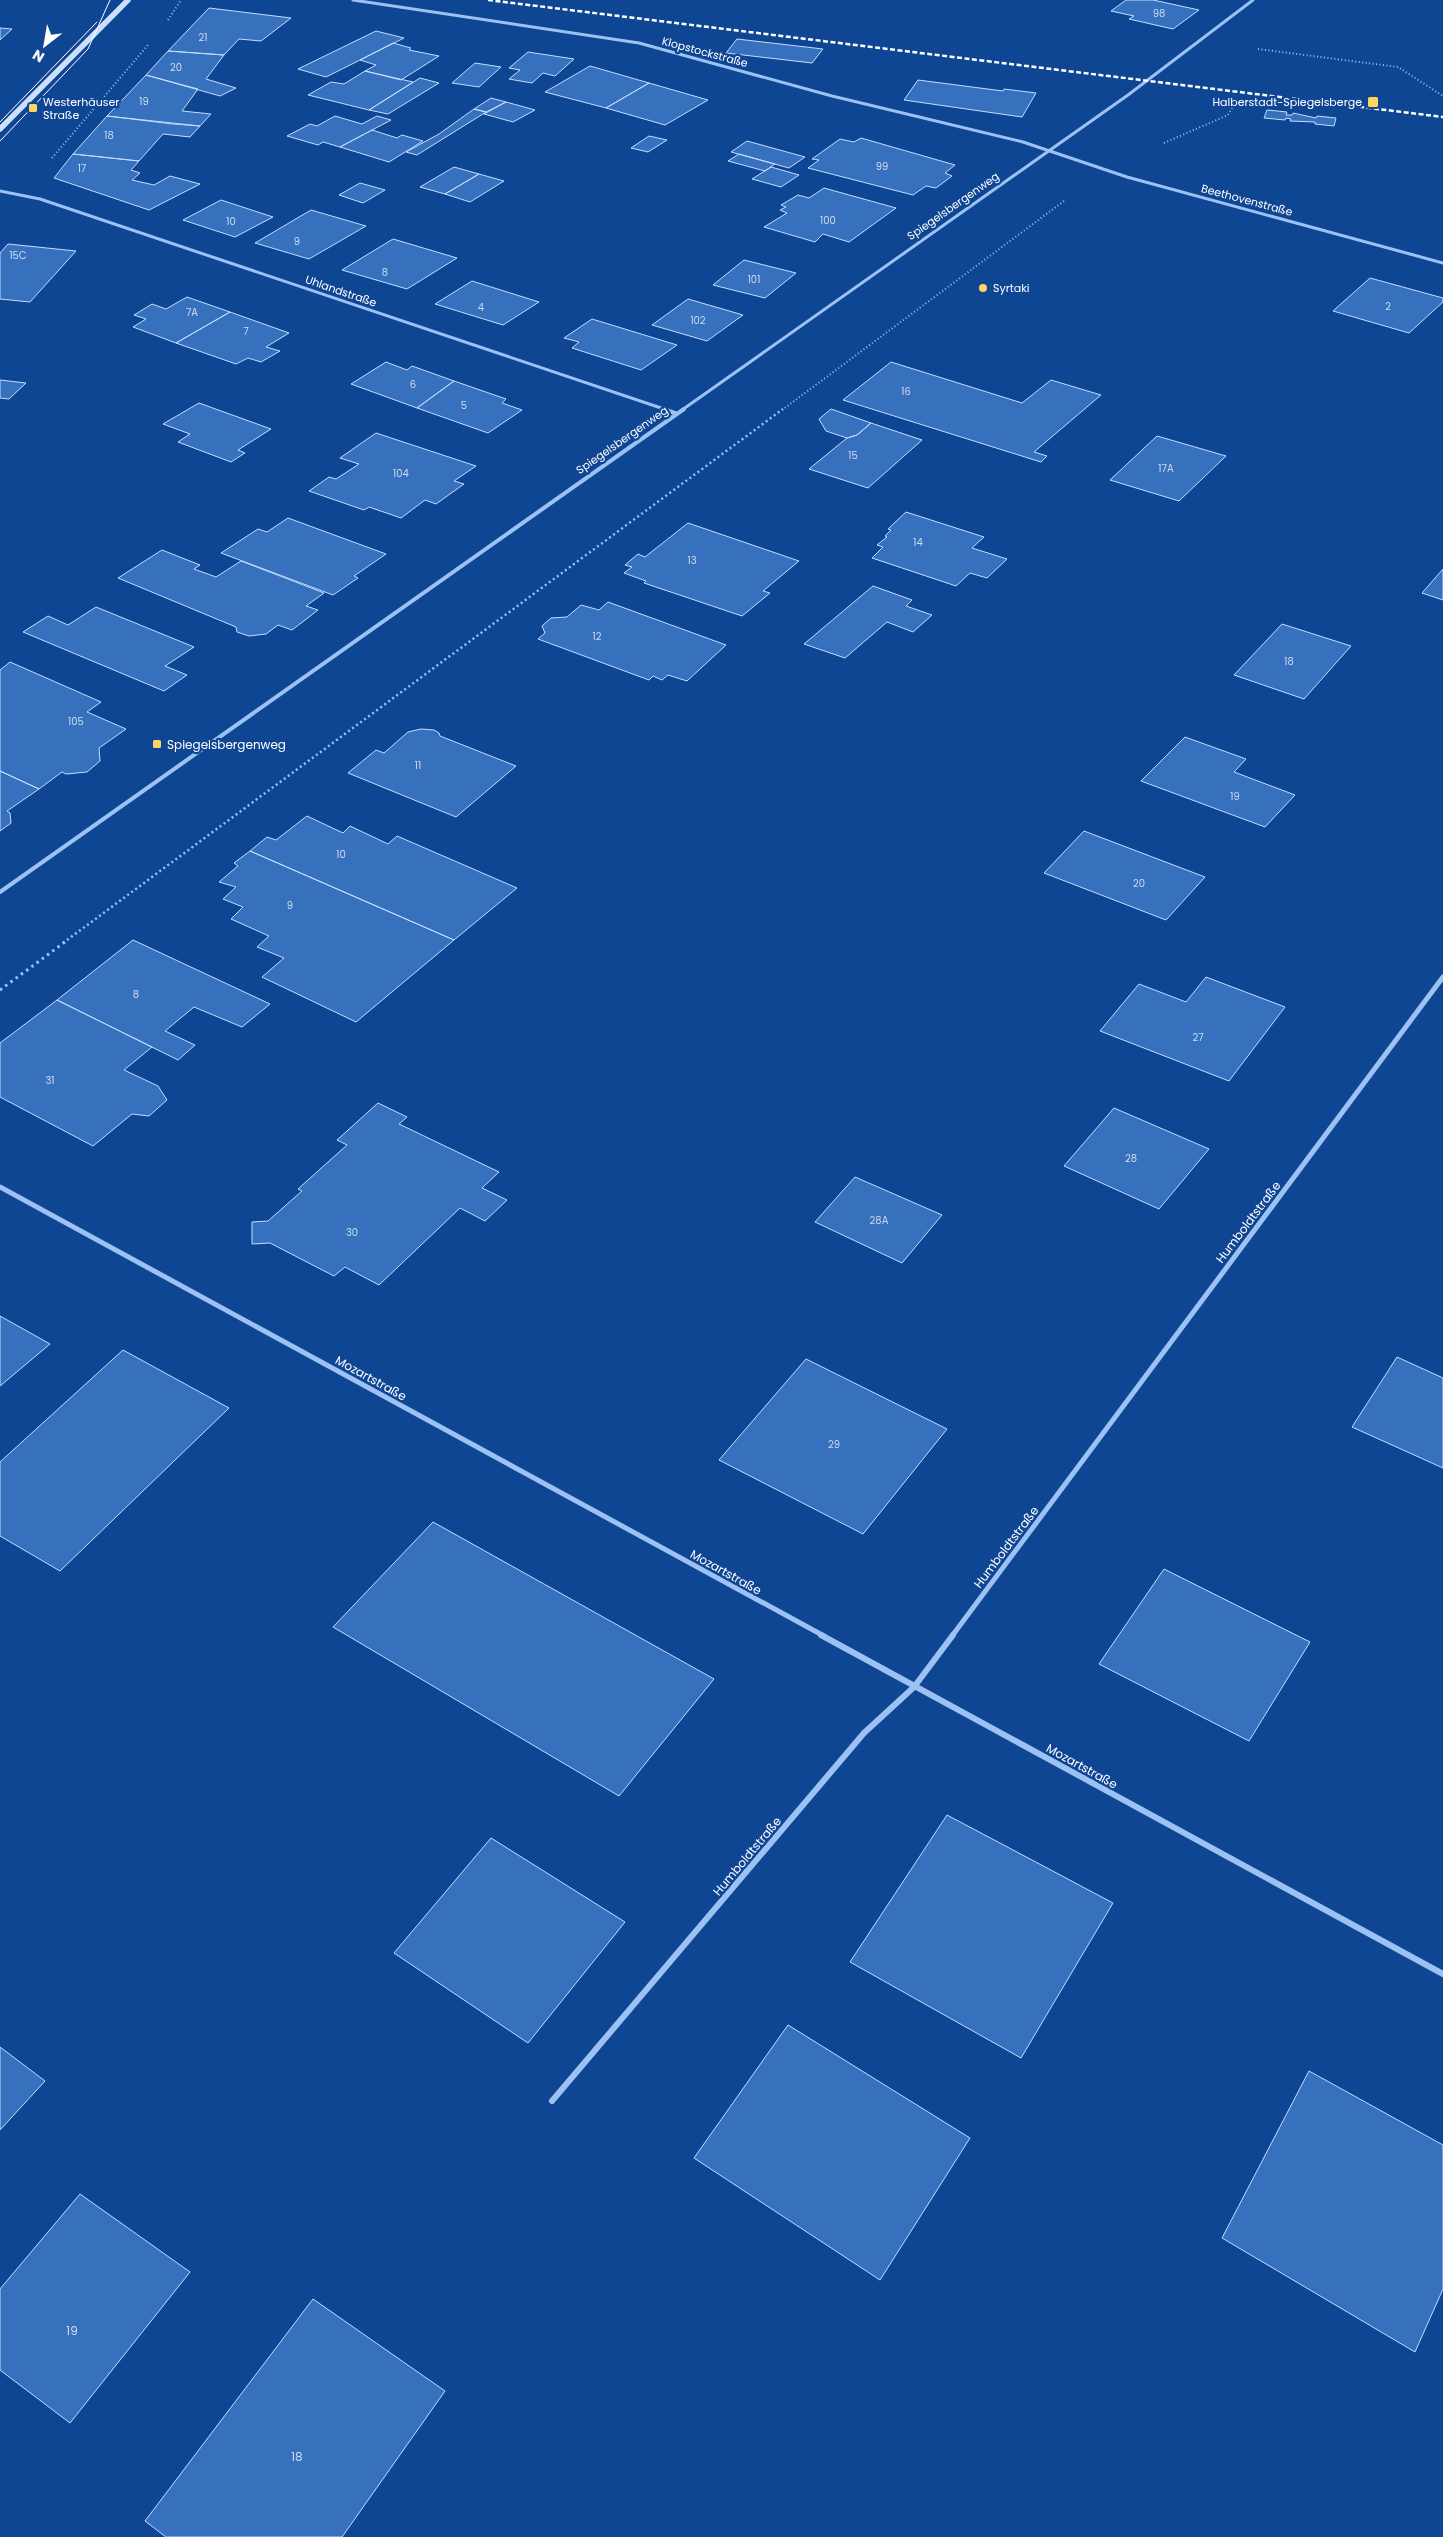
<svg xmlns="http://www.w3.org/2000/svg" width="1443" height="2537" font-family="Poppins,sans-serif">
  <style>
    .building { fill: #3770bc; stroke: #c4ddfe }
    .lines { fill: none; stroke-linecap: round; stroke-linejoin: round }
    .path-far2 { stroke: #9cc2f4; stroke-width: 2; stroke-dasharray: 1 2.5; stroke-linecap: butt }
    .path-far1 { stroke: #9cc2f4; stroke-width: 2.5; stroke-dasharray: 2 3; stroke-linecap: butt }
    .path { stroke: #9cc2f4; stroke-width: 3; stroke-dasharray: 2.5 4; stroke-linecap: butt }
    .street-far3 { stroke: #9cc2f4; stroke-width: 3 }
    .street-far2 { stroke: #9cc2f4; stroke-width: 4 }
    .street-far1 { stroke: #9cc2f4; stroke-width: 5 }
    .street { stroke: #9cc2f4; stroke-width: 6 }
    .secondary { stroke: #cce0fd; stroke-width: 5.5 }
    .tram { stroke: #fff; stroke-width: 1 }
    .rail { stroke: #fff; stroke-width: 2.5; stroke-dasharray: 5 2.5; stroke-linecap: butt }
    .poi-dot { fill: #ffd45f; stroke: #0f4694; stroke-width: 2 }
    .labels { text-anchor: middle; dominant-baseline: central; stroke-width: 4.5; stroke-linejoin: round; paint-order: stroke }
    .number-label { font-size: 10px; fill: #cddbee }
    .far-street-label { font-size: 11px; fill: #fff; stroke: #0f4694 }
    .far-poi-label { font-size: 11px; fill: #fff; stroke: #0f4694; text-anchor: start }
    .poi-label { font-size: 12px; fill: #fff; stroke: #0f4694; text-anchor: start }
    .street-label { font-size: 12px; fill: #fff; stroke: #0f4694 }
    .near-number-label { font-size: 12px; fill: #cddbee }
  </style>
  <rect width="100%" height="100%" fill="#0f4694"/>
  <path class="building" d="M1126 0H1153L1199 10 1173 29 1129 19 1134 16 1111 11Z
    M209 8 291 18 261 41 239 39 224 55 168 51Z
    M0 28 12 29 0 40Z
    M376 31 404 38 326 77 298 69Z
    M737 39 823 49 812 63 726 53Z
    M393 43 411 48 409 50 439 56 401 80 365 71 376 65 360 60Z
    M168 51 224 55 206 79 236 88 220 96 146 75Z
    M528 52 574 59 555 76 543 73 532 83 509 79 520 70 509 68Z
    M475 63 501 67 479 87 452 83Z
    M590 66 649 83 606 108 545 92Z
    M365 71 413 82 369 110 308 95 331 82 344 84Z
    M146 75 198 89 182 111 211 114 200 126 107 116Z
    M420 78 439 83 388 114 369 110Z
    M918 80 1003 91 1004 89 1036 93 1022 117 904 100Z
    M649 83 708 100 665 125 606 108Z
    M491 98 506 102 486 112 474 109Z
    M506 102 535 110 513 122 484 114Z
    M474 109 486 112 417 155 406 152 439 134Z
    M1267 110 1287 112 1286 115H1292L1293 113 1316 118 1317 116 1336 118 1334 126 1315 124V122L1290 121 1291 119 1286 118 1285 120 1264 118Z
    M107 116 173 124 200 126 190 137 163 134 139 161 73 154Z
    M335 116 362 124 377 116 391 120 340 147 323 142 318 145 287 136 310 124 317 126Z
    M372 130 397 138 402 135 423 141 389 162 340 147Z
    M649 136 667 140 648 152 631 148Z
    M861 138 955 165 945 173 952 176 936 188 926 186 913 195 808 168 819 160 812 159 840 139 854 142Z
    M747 141 805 157 789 168 731 152Z
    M73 154 139 161 131 170 140 173 132 180 154 185 170 176 200 184 149 210 54 178Z
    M739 154 775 164 765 171 728 161Z
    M454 167 479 174 445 194 420 187Z
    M771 167 799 175 781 187 752 179Z
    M479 174 504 181 470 202 445 194Z
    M360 183 385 190 363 203 339 195Z
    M824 188 896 208 849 242 823 234 815 242 764 227 787 213 780 210 786 207 781 205 798 195 809 198Z
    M221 200 273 217 235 237 183 220Z
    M311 210 366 226 309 259 255 243Z
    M393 239 457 258 407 289 342 270Z
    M8 244 76 251 30 302 0 299V253Z
    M744 260 796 273 765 298 713 285Z
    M1370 278 1443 298V302L1409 333 1333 311Z
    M472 281 539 302 503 325 435 304Z
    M187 297 230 312 176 343 133 327 146 319 134 315 152 304 166 309Z
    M688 299 743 315 707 341 652 325Z
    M230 312 289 333 266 347 280 351 261 362 248 358 236 364 176 343Z
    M592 319 677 345 641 370 572 348 579 342 564 338Z
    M386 362 407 370 412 366 454 381 417 408 351 384Z
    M891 362 1022 403 1051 380 1101 395 1034 452 1047 456 1041 462 843 400Z
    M0 380 26 383 9 399 0 398Z
    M454 381 506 399 502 403 522 410 488 433 417 408Z
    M199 403 271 429 238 450 245 453 231 462 178 442 190 434 163 424Z
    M831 409 871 423 857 435 847 438 826 431 819 419Z
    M871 423 922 440 868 488 809 469 847 438 857 435Z
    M376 433 476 466 454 481 464 484 436 504 425 500 401 518 369 507 364 510 309 491 329 477 336 479 359 464 340 458Z
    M1157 436 1226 456 1179 501 1110 480Z
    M906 512 984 537 972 548 1007 559 987 578 970 573 956 586 872 558 883 547 877 545 887 537 885 536 891 530 888 529Z
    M288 518 386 554 354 576 358 578 333 595 221 553 258 529 267 532Z
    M688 523 799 561 763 591 770 593 742 616 644 583 646 581 624 573 632 567 625 565 638 554 645 557Z
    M162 550 200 565 194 569 216 577 241 561 324 593 306 606 318 610 292 630 278 625 266 634 249 636 237 632 236 627 118 578Z
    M1443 569V600L1422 593Z
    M873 586 912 600 906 606 932 615 913 632 887 622 845 658 804 644Z
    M608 602 726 645 687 681 668 675 662 680 653 676 649 680 538 639 545 633 542 626 551 618 567 617 581 605 599 610Z
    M96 607 194 647 165 666 187 675 164 691 23 632 48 616 68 625Z
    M1282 624 1351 646 1304 699 1234 675Z
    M10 662 101 702 87 712 126 729 99 748 100 761 87 772 66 774 62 772 39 789 0 771V670Z
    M421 729 434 730 439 733 440 736 516 766 456 817 348 773 376 750 384 753 408 732Z
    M1185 737 1246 759 1234 772 1295 795 1265 827 1141 781Z
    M0 771 39 789 7 811 10 813 11 823 0 831Z
    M307 816 343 833 350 826 388 844 397 836 517 888 454 940 250 851 267 837 276 840Z
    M1084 831 1205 877 1166 920 1044 873Z
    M250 851 454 940 356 1022 262 977 284 958 257 947 269 936 231 919 243 907 223 899 236 887 219 882 238 866 234 863Z
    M133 940 270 1004 242 1027 194 1007 165 1031 195 1045 178 1060 57 1000Z
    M1206 977 1285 1007 1229 1081 1100 1031 1139 984 1186 1002Z
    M57 1000 152 1047 124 1070 158 1086 167 1100 149 1116 132 1114 93 1146 0 1097V1043Z
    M378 1103 407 1117 399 1124 499 1172 482 1188 507 1200 485 1221 460 1208 379 1285 345 1267 334 1276 270 1243 252 1244V1222L268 1221 302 1191 298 1189 347 1145 337 1140Z
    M1114 1108 1209 1149 1159 1209 1064 1166Z
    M855 1177 942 1215 902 1263 815 1222Z
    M0 1316 50 1344 0 1386Z
    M123 1350 229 1408 60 1571 0 1536V1462Z
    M1397 1357 1443 1378V1468L1352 1427Z
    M806 1359 947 1429 863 1534 719 1460Z
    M433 1522 714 1679 619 1796 333 1627Z
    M1164 1569 1310 1642 1249 1741 1099 1664Z
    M947 1815 1113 1903 1021 2058 850 1962Z
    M491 1838 625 1922 528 2043 394 1953Z
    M788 2025 970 2138 880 2280 694 2158Z
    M0 2047 45 2081 0 2130Z
    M1309 2071 1443 2145V2289L1415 2352 1222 2238Z
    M80 2194 190 2272 70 2423 0 2370V2289Z
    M313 2299 445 2391 342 2537H166L145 2521Z"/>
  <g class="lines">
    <path class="path-far2" d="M168 20 181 0
      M1258 49 1398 67 1443 96
      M1164 143 1228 115 1234 104
      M52 158 148 45
      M782 410 1064 201"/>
    <path class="path-far1" d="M63 943 783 409"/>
    <path class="path" d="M0 990 65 942"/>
    <path class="street-far3" d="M353 0 639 43 832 96 1023 142 1127 177 1443 263
      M0 191 40 199 667 410
      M682 410 1128 95 1253 0"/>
    <path class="street-far2" d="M663 409 675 413
      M0 892 684 409"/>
    <path class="street-far1" d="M0 1187 824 1636
      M952 1636 1443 977"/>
    <path class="street" d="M821 1635 1443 1974
      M552 2101 864 1733 914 1687 953 1635"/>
    <path class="secondary" d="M0 129 128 0"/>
    <path class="tram" d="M0 122 97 22
      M0 141 88 49 110 0"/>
    <path class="rail" d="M488 0 1443 117"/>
  </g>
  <g class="poi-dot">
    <rect x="1367" y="96" width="12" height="12" rx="2.5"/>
    <rect x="28" y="103" width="10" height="10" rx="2.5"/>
    <circle cx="983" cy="288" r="5"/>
    <rect x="152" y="739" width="10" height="10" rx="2.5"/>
  </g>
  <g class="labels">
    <g class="number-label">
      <text x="1159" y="13">98</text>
      <text x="203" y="37">21</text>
      <text x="176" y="67">20</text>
      <text x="144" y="101">19</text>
      <text x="109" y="135">18</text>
      <text x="882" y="166">99</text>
      <text x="82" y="168">17</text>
      <text x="828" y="220">100</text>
      <text x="231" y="221">10</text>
      <text x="297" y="241">9</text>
      <text x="18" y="255">15C</text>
      <text x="385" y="272">8</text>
      <text x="754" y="279">101</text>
      <text x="1388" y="306">2</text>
      <text x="481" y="307">4</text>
      <text x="192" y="312">7A</text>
      <text x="698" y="320">102</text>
      <text x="246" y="331">7</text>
      <text x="413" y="384">6</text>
      <text x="906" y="391">16</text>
      <text x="464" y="405">5</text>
      <text x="853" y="455">15</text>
      <text x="1166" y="468">17A</text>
      <text x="401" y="473">104</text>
      <text x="918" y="542">14</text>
      <text x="692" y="560">13</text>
      <text x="597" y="636">12</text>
      <text x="1289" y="661">18</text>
      <text x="76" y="721">105</text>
      <text x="418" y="765">11</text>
      <text x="1235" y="796">19</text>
      <text x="341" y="854">10</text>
      <text x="1139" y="883">20</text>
      <text x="290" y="905">9</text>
      <text x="136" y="994">8</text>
      <text x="1198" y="1037">27</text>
      <text x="50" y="1080">31</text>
      <text x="1131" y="1158">28</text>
      <text x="879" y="1220">28A</text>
      <text x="352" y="1232">30</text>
      <text x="834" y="1444">29</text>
    </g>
    <g class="far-street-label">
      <text transform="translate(705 52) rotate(15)">Klopstockstraße</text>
      <text transform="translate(1247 200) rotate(15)">Beethovenstraße</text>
      <text transform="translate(953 206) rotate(-35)">Spiegelsbergenweg</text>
      <text transform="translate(341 291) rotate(19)">Uhlandstraße</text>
      <text transform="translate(622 440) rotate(-35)">Spiegelsbergenweg</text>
    </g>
    <g class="far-poi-label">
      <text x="43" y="102">Westerhäuser<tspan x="43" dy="13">Straße</tspan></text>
      <text x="1362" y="102" text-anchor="end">Halberstadt-Spiegelsberge</text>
      <text x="993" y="288">Syrtaki</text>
    </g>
    <g class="poi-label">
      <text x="167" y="744">Spiegelsbergenweg</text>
    </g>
    <g class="street-label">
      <text transform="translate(1248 1222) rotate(-53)">Humboldtstraße</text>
      <text transform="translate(371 1378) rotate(29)">Mozartstraße</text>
      <text transform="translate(1006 1547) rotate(-53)">Humboldtstraße</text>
      <text transform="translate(726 1572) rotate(29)">Mozartstraße</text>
      <text transform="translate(1082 1766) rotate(29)">Mozartstraße</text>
      <text transform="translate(747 1856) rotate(-50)">Humboldtstraße</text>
    </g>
    <g class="near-number-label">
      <text x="72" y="2330">19</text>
      <text x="297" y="2456">18</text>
    </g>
  </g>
  <g transform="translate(45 45) rotate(211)" stroke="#0f4694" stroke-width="4" paint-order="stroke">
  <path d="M0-4L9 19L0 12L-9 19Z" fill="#ffffff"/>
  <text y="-8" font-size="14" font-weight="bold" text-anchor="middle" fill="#ffffff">N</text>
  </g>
</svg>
